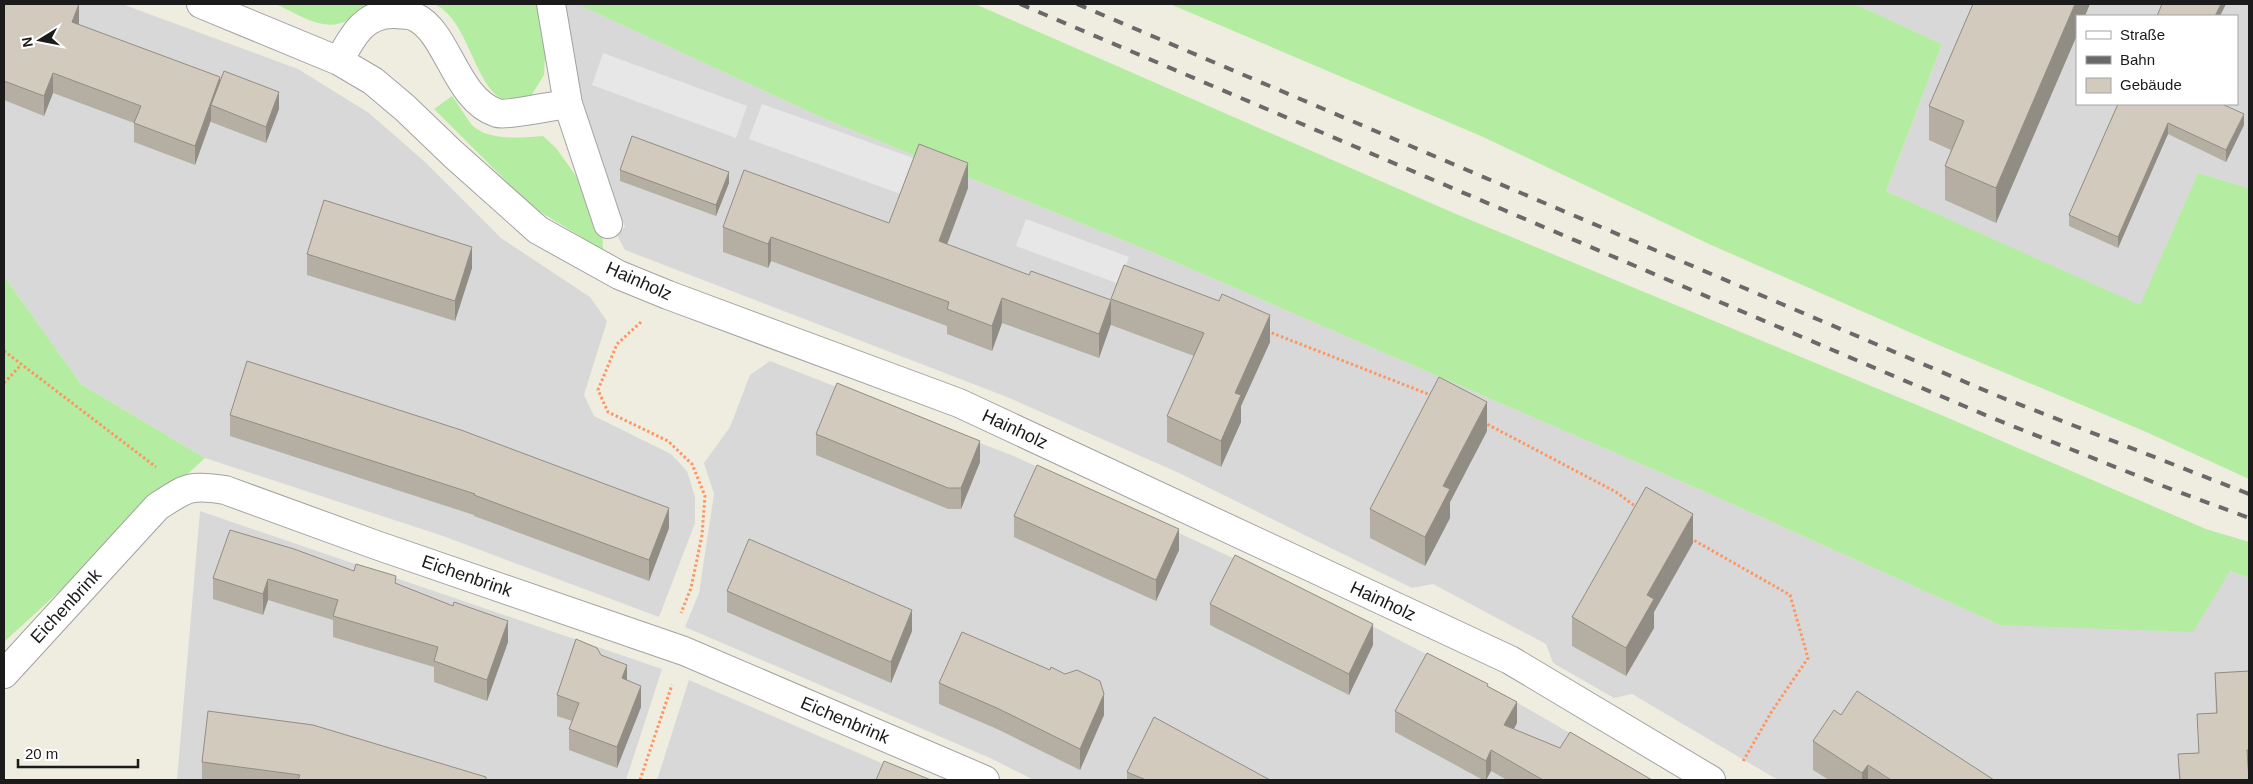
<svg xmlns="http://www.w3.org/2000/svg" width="2253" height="784" font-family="Arial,sans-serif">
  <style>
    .residential { fill: #d9d8d8; fill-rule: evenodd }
    .grass { fill: #b4eda1 }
    .parking { fill: #e7e7e7 }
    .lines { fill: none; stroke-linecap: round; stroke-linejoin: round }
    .minor-casing { stroke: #a2a2a2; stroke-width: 30 }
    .path { stroke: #ff9660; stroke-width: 3; stroke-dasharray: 2.5 2.5; stroke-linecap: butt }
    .minor { stroke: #fff; stroke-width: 28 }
    .rail { stroke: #696969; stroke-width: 4; stroke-dasharray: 10 10; stroke-linecap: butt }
    .wall { fill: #b4aea3 }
    .shaded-wall { fill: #928d84 }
    .building { fill: #d1cabd; stroke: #928d84 }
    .labels { text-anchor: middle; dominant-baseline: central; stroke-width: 4; stroke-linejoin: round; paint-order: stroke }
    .street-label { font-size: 18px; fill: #1b1b1b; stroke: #fff }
  </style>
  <rect width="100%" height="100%" fill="#eeede0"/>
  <path class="residential" d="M4 4H122L298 69 369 113 425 162 501 238 590 297 607 321 584 395 594 416 671 454 687 471 695 497V523L659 617 443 536 205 458 81 384 4 276Z
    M565 4H577L825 119 1152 252 1710 494 2000 625 2230 571 2249 578V780H1778L1632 694 1614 698 1553 663 1546 644 1433 584 1412 588 1179 473 1007 397 625 250 616 233 625 227 595 150 576 84Z
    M1855 4H2249V188L2198 173 2140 306 1886 191 1942 44ZM2077 16H2237V104H2077Z
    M770 361 1016 457 1312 595 1492 688 1651 780H1034L990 758 685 627 699 593 714 494 704 463 730 427 750 375Z
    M200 511 662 669 626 780H177Z
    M689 680 921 780H657Z"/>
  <path class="grass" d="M275 4H369C359 7 356 15 348 20 324 34 297 13 275 4Z
    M434 4H536L546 40 544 75 531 96C526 98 518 102 513 102 474 99 472 20 434 4Z
    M577 4H975L1456 214 1946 417 2206 529 2249 542V578L2230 571 2193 632 2000 625 1710 494 1152 252 825 119Z
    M1170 4H1855L1942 44 1886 191 2140 305 2198 173 2249 188V479L2144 431 1941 346 1709 244 1481 136Z
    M452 96C459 105 465 116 472 125 487 141 523 138 543 136L556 148 584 187 602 226 603 250 532 207 434 109Z
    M4 276 81 384 205 458 4 642Z"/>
  <path class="parking" d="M603 53 747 106 736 138 592 85Z
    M762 104 919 160 906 196 749 139Z
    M1026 219 1129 257 1119 284 1016 246Z"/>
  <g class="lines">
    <g class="minor-casing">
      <path id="minor" d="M201 4 339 61 373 81 405 108 453 154 538 230 619 275 668 295 959 403 1510 660 1711 780
        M551 4 568 104 608 224
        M339 61C352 37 364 12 396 14 402 15 409 14 415 17 448 32 455 99 497 113 506 116 556 105 568 104
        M4 674 157 507C186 488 189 484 225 490L376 545 684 651 985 780"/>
    </g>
    <path class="path" d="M641 322 617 344 598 390 608 412 668 441 692 464 705 496 702 535 691 588 681 613
      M1267 331 1433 396
      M4 351 156 467
      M4 383 21 365
      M1483 422 1616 492 1639 509
      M1690 538 1790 595 1808 658 1772 711 1742 763
      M640 780 672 685"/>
    <use href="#minor" class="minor"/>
    <path class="rail" d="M1020 4 1990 417 2163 486 2249 518
      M1077 4 1998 396 2249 494"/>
  </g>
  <path class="wall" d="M4 4 79 23 78 25 220 81 279 109 266 143 211 122V120L195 165 134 142V123L53 93 44 116 4 100Z
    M2077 16V35L1996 223 1945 200V166L1951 150 1929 140V106Z
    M2118 104 2244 125 2226 162 2168 134 2118 248 2069 226V215Z
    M620 170 729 183 716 216 620 181Z
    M968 188 947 244 1111 324 1099 358 1002 323 992 351 947 334V326L771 261 768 268 723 252V227L889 223Z
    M307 254 472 268 455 321 307 275Z
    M1111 299 1270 342 1241 406V422L1221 467 1167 442V416L1194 356 1111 325Z
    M230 415 669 528 649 581 474 516V515L230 436Z
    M1487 431 1450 502V518L1425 566 1370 538V509Z
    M816 434 980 462 961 509H948L816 455Z
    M1014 516 1179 550 1156 601 1014 537Z
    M1693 543 1654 612V628L1626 676 1572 646V617Z
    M354 571 396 583 508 642 487 701 434 682V667L333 637V620L268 600 263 615 213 599V578Z
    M727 591 912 631 891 683 727 612Z
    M1210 604 1373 645 1349 695 1210 625Z
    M601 655 627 680 641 707 617 768 569 750V729L572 721 557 716V695Z
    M2249 671V761H2248L2249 780H2179L2178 754 2199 753 2197 714 2216 713 2215 673Z
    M939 683 1104 715 1080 770 997 729 939 704Z
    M1488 686 1517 723 1514 729 1560 748 1652 780H1507L1491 771 1486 780H1483L1395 732V711Z
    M1841 715 1994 780H1829L1813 770V741Z
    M202 762 486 780H202Z
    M1127 772 1270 780H1127Z"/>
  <path class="shaded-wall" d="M79 4V23L72 41V22Z
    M2075 4H2090L2085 16H2077V35L1996 223V188Z
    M2221 4H2226L2220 16H2215Z
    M53 73V93L44 116V96Z
    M220 77V96L211 105V120L195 165V146Z
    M279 92V109L266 143V127Z
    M2244 114V125L2226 162V150Z
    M2168 123V134L2118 248V237Z
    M968 163V188L939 266V241Z
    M729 172V183L716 216V205Z
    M771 237V261L768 268V244Z
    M472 247V268L455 321V301Z
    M1002 298V323L992 351V326Z
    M1111 300V324L1099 358V334Z
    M1270 315V342L1241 406V422L1221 467V441L1235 393Z
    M1487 402V431L1450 502V518L1425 566V537L1443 486Z
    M980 441V462L961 509V488Z
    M669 508V528L649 581V560Z
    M1693 514V543L1654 612V628L1626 676V648L1647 595Z
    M1179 529V550L1156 601V580Z
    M268 579V600L263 615V594Z
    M912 610V631L891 683V662Z
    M508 621V642L487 701V680Z
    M1373 624V645L1349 695V674Z
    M627 665V686L622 678Z
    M641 686V707L617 768V747Z
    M1104 694V715L1080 770V749Z
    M1517 702V723L1504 746V725Z
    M1491 750V771L1486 780V761Z
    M1868 765V780H1862V773Z"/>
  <path class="building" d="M4 4H79L72 22 220 77 195 146 134 123 141 106 53 73 44 96 4 81Z
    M1973 4H2075L1996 188 1945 166 1964 121 1929 106Z
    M2162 4H2221L2215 16H2157Z
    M224 71 279 92 266 127 211 105Z
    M2118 104H2222L2244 114 2226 150 2168 123 2118 237 2069 215Z
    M632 136 729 172 716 205 620 170Z
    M919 144 968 163 939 241 1029 275 1031 271 1111 300 1099 334 1002 298 992 326 947 309 949 302 771 237 768 244 723 227 744 170 889 223Z
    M324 200 472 247 455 301 307 254Z
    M1124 265 1219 301 1222 294 1270 315 1235 393 1241 395 1221 441 1167 416 1204 333 1111 299Z
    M247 361 461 430 669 508 649 560 474 495 475 494 230 415Z
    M1439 377 1487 402 1443 486 1450 489 1425 537 1370 509Z
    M837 383 980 441 961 488H948L816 434Z
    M1037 465 1179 529 1156 580 1014 516Z
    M1646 487 1693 514 1647 595 1654 599 1626 648 1572 617Z
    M230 530 294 549 354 571 356 564 396 576 395 583 453 606 454 602 508 621 487 680 434 661 438 647 333 616 338 600 268 579 263 594 213 578Z
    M749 539 912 610 891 662 727 591Z
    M1235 555 1373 624 1349 674 1210 604Z
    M962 632 1050 670 1051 667 1065 674 1077 670 1100 681 1104 694 1080 749 997 708 939 683Z
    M576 639 597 648 601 655 627 665 622 678 641 686 617 747 569 729 579 703 557 695Z
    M1427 653 1488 684 1487 686 1517 702 1504 725 1560 748 1570 732 1652 780H1543L1491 750 1486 761 1395 711Z
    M2249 671V750H2247L2249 780H2180L2178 754 2199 753 2197 714 2217 713 2215 673Z
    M1857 691 1994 780H1891L1868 765 1862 773 1813 741 1834 710 1841 715Z
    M208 711 313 725 486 777V780H298L300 775 202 762Z
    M1154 717 1270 780H1146L1127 772Z
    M884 761 931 780H876Z"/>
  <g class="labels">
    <g class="street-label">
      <text transform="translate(639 281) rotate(24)">Hainholz</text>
      <text transform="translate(1015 429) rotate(25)">Hainholz</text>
      <text transform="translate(467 576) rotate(19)">Eichenbrink</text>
      <text transform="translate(1383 601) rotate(25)">Hainholz</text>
      <text transform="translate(66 606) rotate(-47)">Eichenbrink</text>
      <text transform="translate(845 720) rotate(23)">Eichenbrink</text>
    </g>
  </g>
  <rect width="2253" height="784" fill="none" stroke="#1b1b1b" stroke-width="10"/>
  <rect x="2076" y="15" width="162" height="90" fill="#ffffff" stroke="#a4a4a4"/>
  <rect x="2086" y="31" width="25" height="8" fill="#ffffff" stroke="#a4a4a4"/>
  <text x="2120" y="40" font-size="15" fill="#1b1b1b">Straße</text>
  <rect x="2086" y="56" width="25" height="8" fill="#696969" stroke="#a4a4a4"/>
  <text x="2120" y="65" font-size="15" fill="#1b1b1b">Bahn</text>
  <rect x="2086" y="78" width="25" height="15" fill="#d1cabd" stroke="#a4a4a4"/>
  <text x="2120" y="90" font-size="15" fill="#1b1b1b">Gebäude</text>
  <g transform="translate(40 40) rotate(260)" stroke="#ffffff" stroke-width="4" paint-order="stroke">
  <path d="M0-4L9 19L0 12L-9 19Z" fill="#1b1b1b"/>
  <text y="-8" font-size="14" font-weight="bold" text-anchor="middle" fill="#1b1b1b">N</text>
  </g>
  <path d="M18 759v8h120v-8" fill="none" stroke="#1b1b1b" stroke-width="2.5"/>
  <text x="25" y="759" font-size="15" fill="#1b1b1b" stroke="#ffffff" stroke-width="4" paint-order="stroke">20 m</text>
</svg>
